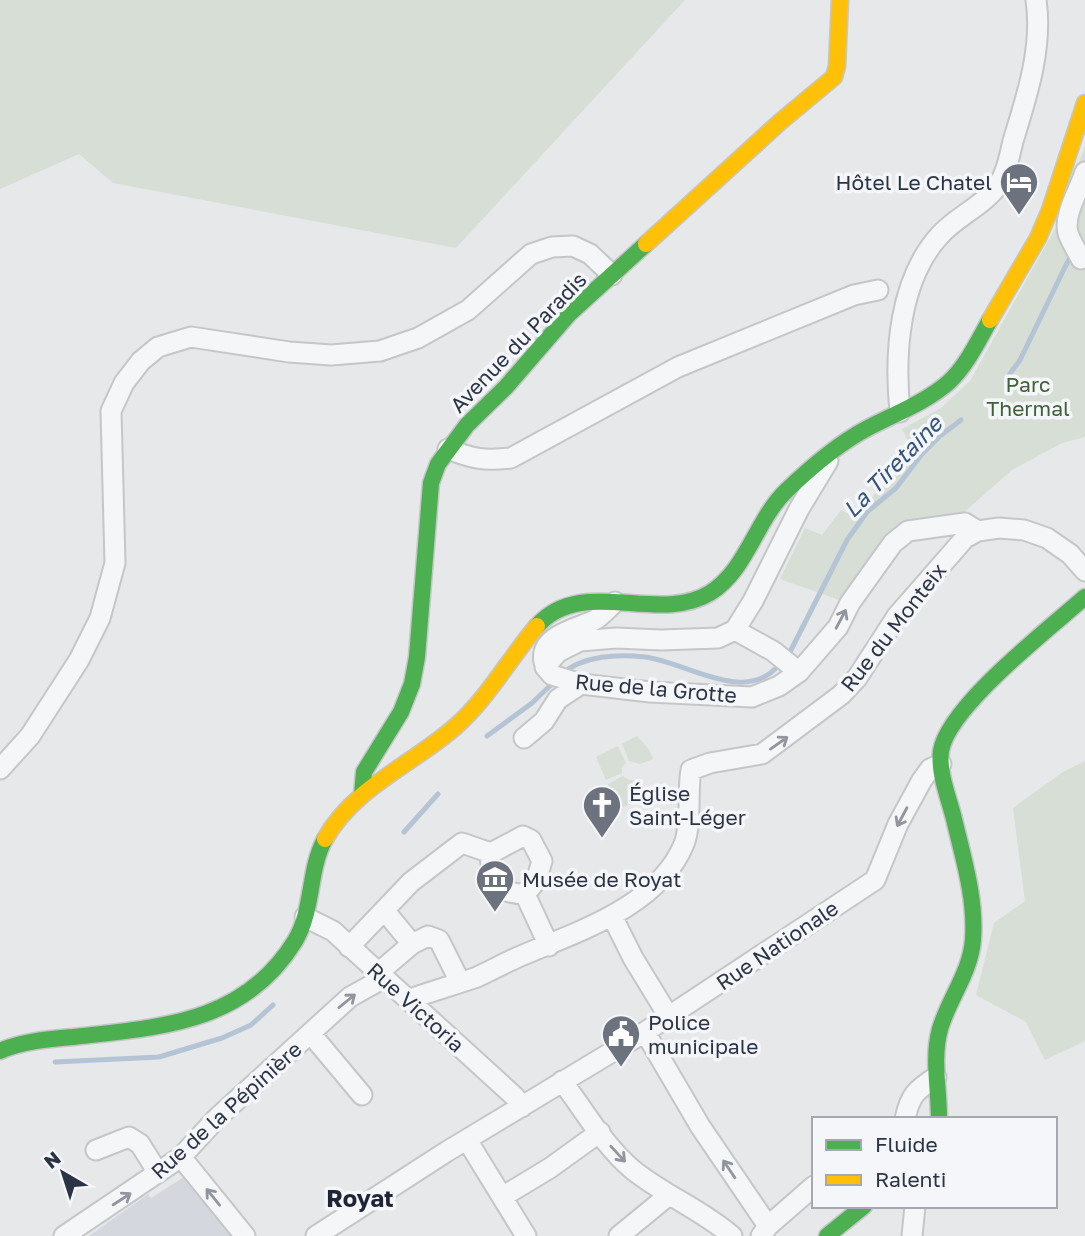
<svg xmlns="http://www.w3.org/2000/svg" width="1085" height="1236" font-family="'Golos Text',sans-serif">
  <style>
    .built { fill: #d4d7dd }
    .green { fill: #d6ded6 }
    .lines { fill: none; stroke-linecap: round; stroke-linejoin: round }
    .stream { stroke: #b4c4d5; stroke-width: 5 }
    .street-casing { stroke: #c4c6c8; stroke-width: 23 }
    .fast-casing { stroke: #c4c6c8; stroke-width: 19 }
    .slow-casing { stroke: #c4c6c8; stroke-width: 19 }
    .street { stroke: #f5f6f7; stroke-width: 19 }
    .fast { stroke: #4caf50; stroke-width: 16 }
    .slow { stroke: #ffc107; stroke-width: 16 }
    .oneway { stroke: #90959e }
    .labels { text-anchor: middle; dominant-baseline: central; stroke-width: 7; stroke-linejoin: round; paint-order: stroke }
    .poi-label { font-size: 21px; fill: #2b3445; stroke: #f4f6f9; text-anchor: start }
    .street-label { font-size: 21px; fill: #2b3445; stroke: #f4f6f9 }
    .park-label { font-size: 21px; fill: #3f6138; stroke: #f4f6f9 }
    .water-label { font-size: 23px; font-style: italic; fill: #34527a; stroke: #f4f6f9 }
    .quarter-label { font-size: 24px; font-weight: bold; fill: #1d2536; stroke: #f4f6f9 }
  </style>
  <rect width="100%" height="100%" fill="#e6e8ea"/>
  <path class="built" d="M184 1177 232 1236H89L148 1194 151 1198Z"/>
  <path class="green" d="M0 0H685L456 248 113 183 79 154 0 189Z
    M1085 146V437L1062 443 1012 470 961 515 915 523 842 601 780 579 805 528 822 535 841 510 855 517 913 450 902 429 941 408 970 381 1056 227Z
    M637 736 648 748 653 759 640 764 629 761 622 744Z
    M618 746 626 763 622 767V773L606 780 596 757Z
    M1085 761V1041L1045 1060 1026 1022 976 995 994 923 1025 901 1013 808 1063 772Z
    M623 776 629 780H634L643 798 623 807 617 795 613 796 608 784Z"/>
  <g class="lines">
    <path class="stream" d="M1009 375 1020 360 1067 263 1073 254
      M791 650 847 540 867 512 896 488 922 454 940 436 961 420
      M562 674C583 655 619 654 645 657 683 661 741 703 775 669
      M487 736 532 703 555 681
      M404 832 438 794
      M55 1062 159 1057 222 1038 251 1025 273 1005"/>
    <g class="street-casing">
      <path id="street" d="M1081 259C1077 251 1071 242 1068 233 1063 214 1080 189 1085 172
        M900 412C894 353 899 280 940 235 958 215 986 205 1000 182 1007 171 1010 154 1013 141 1027 96 1043 47 1036 0
        M448 449C473 459 484 461 511 458L678 367 854 295 878 290
        M735 630 773 651 799 672
        M544 662C539 636 575 629 593 621 601 617 608 608 615 602
        M545 667 552 675 581 684 650 692 752 697 779 686 799 672 838 627 850 603 893 543 908 531 965 523 978 531 999 528 1024 530 1047 538 1070 554 1085 571
        M545 667 558 652 580 641 616 638 661 640 718 638 735 630 753 601 799 509 828 461
        M524 738 544 721 558 699 581 684
        M0 769 30 736 79 660 100 618 115 563 111 411 124 383 141 361 158 347 191 337 289 352 331 355 380 351 418 338 468 310 531 254 552 247 573 246 590 254 612 275
        M491 853C489 866 495 884 507 891 512 893 520 894 525 894L549 946
        M384 910 412 944
        M612 916 633 958 669 1017
        M305 917 333 931 515 1097 522 1107
        M349 947 411 882 462 843 491 853 523 836 531 840 542 861 536 881 525 894
        M378 973 412 944 428 936 439 940 460 982
        M410 1001 416 997C436 990 457 984 477 977 490 971 503 964 516 958 573 933 658 908 684 844 692 824 687 792 691 770L710 763 762 754 841 695 857 678 897 616 965 538 978 531
        M645 1032 700 1126 768 1226
        M311 1034 362 1095
        M562 1081C584 1110 604 1146 633 1170 664 1195 702 1210 732 1236
        M905 1119C910 1095 916 1090 936 1077
        M467 1140 526 1236
        M96 1150 129 1137 140 1144 158 1173
        M181 1157 245 1236
        M502 1197 550 1168 600 1132
        M64 1236 181 1157 217 1118 350 997 384 978
        M316 1236 446 1152 645 1032 875 880 898 824 922 780 930 769 941 764
        M619 1236 669 1195
        M761 1236 768 1226 814 1186
        M912 1236 915 1206"/>
    </g>
    <g class="fast-casing">
      <path id="fast" d="M537 626C582 575 657 625 710 593 747 570 756 520 786 491 810 468 836 445 866 429 894 414 925 403 949 382 967 365 978 341 990 320
        M362 795 364 772 401 712 412 684 417 657 431 483 438 464 467 425 506 387 569 314 646 244
        M0 1051C22 1041 50 1039 73 1037 160 1027 244 1024 295 941 314 909 308 870 325 839
        M939 1119C939 1089 932 1058 940 1029 949 998 971 972 973 939 976 899 963 857 954 819 949 798 938 773 941 751 948 707 1050 628 1085 597
        M827 1236 864 1206"/>
    </g>
    <g class="slow-casing">
      <path id="slow" d="M646 244 780 122 834 77 837 66 840 0
        M990 320 1038 238 1050 210 1085 103
        M325 839C353 788 413 764 455 727 488 698 509 659 537 626"/>
    </g>
    <use href="#street" class="street"/>
    <use href="#fast" class="fast"/>
    <use href="#slow" class="slow"/>
  </g>
  <defs><path id="oneway-shaft" d="M-6 0H5M1.5-3L5.5 0L1.5 3" fill="none" stroke-width="1.6" stroke-linecap="round" stroke-linejoin="round" transform="scale(1.75)"/></defs>
  <g class="oneway">
    <use href="#oneway-shaft" transform="translate(841 619) rotate(-62)"/>
    <use href="#oneway-shaft" transform="translate(779 743) rotate(-35)"/>
    <use href="#oneway-shaft" transform="translate(902 817) rotate(118)"/>
    <use href="#oneway-shaft" transform="translate(347 1001) rotate(-39)"/>
    <use href="#oneway-shaft" transform="translate(618 1154) rotate(47)"/>
    <use href="#oneway-shaft" transform="translate(729 1169) rotate(-124)"/>
    <use href="#oneway-shaft" transform="translate(213 1197) rotate(-129)"/>
    <use href="#oneway-shaft" transform="translate(122 1199) rotate(-33)"/>
  </g>
  <defs>
    <g id="hotel-pin" transform="scale(2.0125)"><path d="M0 17L-7.5 6A9.5 9.5 0 1 1 7.5 6Z" fill="#6c737f" stroke="#f4f6f9"/><path d="M-6-4.5h1.5V1H6V5H4.5V3h-9V5H-6ZM-4 0a1.8 1.8 0 1 1 3.6 0ZM.5 0V-2.5h3Q6-2.5 6 0Z" fill="#fff"/></g>
    <g id="church-pin" transform="scale(2.0125)"><path d="M0 17L-7.5 6A9.5 9.5 0 1 1 7.5 6Z" fill="#6c737f" stroke="#f4f6f9"/><path d="M-1.2-6h2.4v3.5h3.3v2.4h-3.3V6h-2.4V-.1h-3.3v-2.4h3.3Z" fill="#fff"/></g>
    <g id="museum-pin" transform="scale(2.0125)"><path d="M0 17L-7.5 6A9.5 9.5 0 1 1 7.5 6Z" fill="#6c737f" stroke="#f4f6f9"/><path d="M0-6L6-3V-2H-6V-3ZM-5-1h2V3h-2ZM-1-1h2V3h-2ZM3-1h2V3H3ZM-6 4H6V6H-6Z" fill="#fff"/></g>
    <g id="civic-pin" transform="scale(2.0125)"><path d="M0 17L-7.5 6A9.5 9.5 0 1 1 7.5 6Z" fill="#6c737f" stroke="#f4f6f9"/><path d="M-.6-6.5H3V-4.5H.6V-3L4-1V1h2V6H-6V1h2V-1L-.6-3ZM-1.2 2.5V6h2.4V2.5Z" fill="#fff"/></g>
  </defs>
  <g fill-rule="evenodd">
    <use href="#hotel-pin" x="1019" y="182"/>
    <use href="#church-pin" x="602" y="805"/>
    <use href="#museum-pin" x="495" y="879"/>
    <use href="#civic-pin" x="621" y="1034"/>
  </g>
  <g class="labels">
    <g class="poi-label">
      <text x="992" y="182" text-anchor="end">Hôtel Le Chatel</text>
      <text x="629" y="793">Église<tspan x="629" dy="24">Saint-Léger</tspan></text>
      <text x="522" y="879">Musée de Royat</text>
      <text x="648" y="1022">Police<tspan x="648" dy="24">municipale</tspan></text>
    </g>
    <g class="street-label">
      <text transform="translate(518 342) rotate(-46)">Avenue du Paradis</text>
      <text transform="translate(893 627) rotate(-52)">Rue du Monteix</text>
      <text transform="translate(656 688) rotate(5)">Rue de la Grotte</text>
      <text transform="translate(777 945) rotate(-34)">Rue Nationale</text>
      <text transform="translate(416 1007) rotate(42)">Rue Victoria</text>
      <text transform="translate(226 1110) rotate(-42)">Rue de la Pépinière</text>
    </g>
    <g class="park-label">
      <text x="1028" y="384">Parc<tspan x="1028" dy="24">Thermal</tspan></text>
    </g>
    <g class="water-label">
      <text transform="translate(892 466) rotate(-46)">La Tiretaine</text>
    </g>
    <g class="quarter-label">
      <text x="360" y="1197">Royat</text>
    </g>
  </g>
  <rect x="812" y="1117" width="245" height="91" fill="#f4f6f9" stroke="#a4a8b1" stroke-width="2"/>
  <rect x="826" y="1140" width="35" height="10" fill="#4caf50" stroke="#a4a8b1" stroke-width="2"/>
  <text x="875" y="1152" font-size="21" fill="#2b3445">Fluide</text>
  <rect x="826" y="1175" width="35" height="10" fill="#ffc107" stroke="#a4a8b1" stroke-width="2"/>
  <text x="875" y="1187" font-size="21" fill="#2b3445">Ralenti</text>
  <g transform="translate(63 1173) rotate(321)" stroke="#f4f6f9" stroke-width="5" paint-order="stroke">
  <path d="M0-5L12 26L0 18L-12 26Z" fill="#2b3445"/>
  <text y="-10" font-size="19" font-weight="bold" text-anchor="middle" fill="#2b3445">N</text>
  </g>
</svg>
